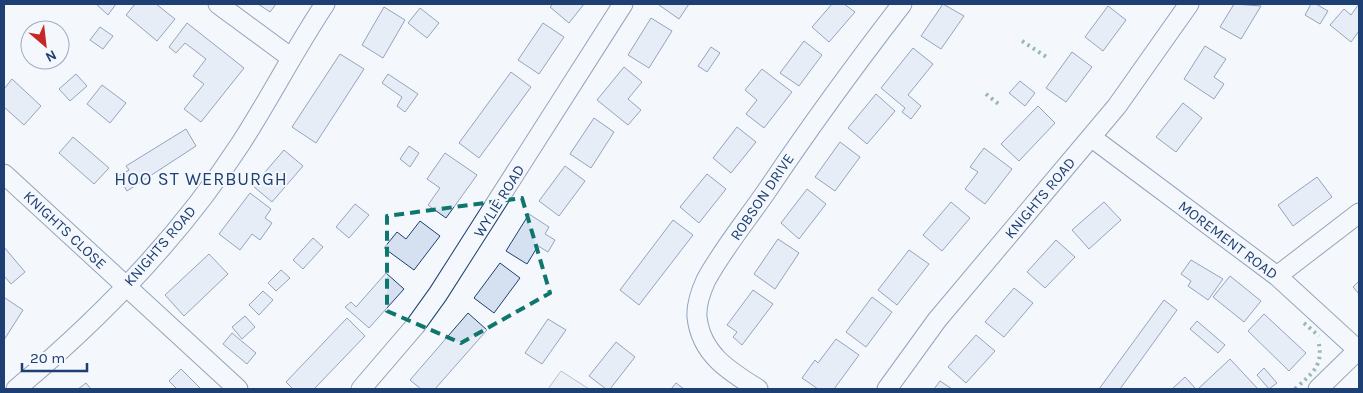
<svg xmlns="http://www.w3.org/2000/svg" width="1363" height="393" font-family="Karla,sans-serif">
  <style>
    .grass { fill: #e3e9f0; stroke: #687fa3 }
    .building { fill: #d5e0f0; stroke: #1d3f73 }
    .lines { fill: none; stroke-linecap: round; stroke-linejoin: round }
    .minor-casing { stroke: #1d3f73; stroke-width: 21 }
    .minor { stroke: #f4f7fb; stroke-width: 19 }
    .hedge { stroke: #2c6c60; stroke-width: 4; stroke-dasharray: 2.5 4; stroke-linecap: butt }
    .marked { fill: none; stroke: #0f766e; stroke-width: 4; stroke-dasharray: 10 6; stroke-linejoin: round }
    .labels { text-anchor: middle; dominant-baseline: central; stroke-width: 4; stroke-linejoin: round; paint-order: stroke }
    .street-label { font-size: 15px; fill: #1d3f73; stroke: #f4f7fb }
    .quarter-label { font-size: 18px; letter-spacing: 1px; fill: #1d3f73; stroke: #f4f7fb }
  </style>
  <rect width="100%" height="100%" fill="#f4f7fb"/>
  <path class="grass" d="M561 371 589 389H548Z"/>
  <path class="building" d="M96 4H116L108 15Z
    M135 4H156L175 19 157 41 126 15Z
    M258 4H276L270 12Z
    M553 4H584L569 23 550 7Z
    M660 4H689L679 19 659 5Z
    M832 4H844L855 12 829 42 812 27Z
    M943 4 964 16 941 49 921 36Z
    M1234 4 1261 6 1241 39 1220 27Z
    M1311 4H1316L1328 11 1320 24 1305 15Z
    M1359 4V31L1351 42 1330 25 1344 9 1351 15Z
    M1108 6 1126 20 1103 51 1085 37Z
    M384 7 405 20 383 58 362 45Z
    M420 8 439 23 427 38 408 23Z
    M651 18 672 31 649 68 628 55Z
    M187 23 244 68 201 122 184 109 204 84 193 76 206 59 185 43 176 53 169 47Z
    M543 23 564 37 539 74 518 60Z
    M100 27 113 36 103 49 90 40Z
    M804 41 822 55 799 86 780 73Z
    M1205 46 1226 59 1214 77 1224 84 1214 99 1184 79Z
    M711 47 720 53 707 72 698 66Z
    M913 48 933 64 908 95 921 106 911 119 902 112 905 108 881 88Z
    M1072 52 1092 67 1066 102 1046 88Z
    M340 54 364 69 316 143 292 127Z
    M624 67 642 82 628 99 641 110 628 125 597 100Z
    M762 69 792 92 764 128 746 114 757 100 745 90Z
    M511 72 531 87 479 158 459 143Z
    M76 74 87 86 70 101 59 89Z
    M388 74 418 94 405 112 397 106 402 97 382 83Z
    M12 79 41 106 24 125 4 107V89Z
    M1020 81 1035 93 1025 106 1009 93Z
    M102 85 126 103 110 123 87 104Z
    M876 94 895 111 867 144 848 128Z
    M1183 103 1202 118 1176 152 1156 137Z
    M1038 106 1055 123 1019 161 1001 144Z
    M594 118 614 132 591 168 570 154Z
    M737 127 756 142 731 173 713 158Z
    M186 129 196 146 127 191 118 176 129 170 126 166Z
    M73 137 109 168 94 184 59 153Z
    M840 142 860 157 835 191 815 177Z
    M409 146 419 153 410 167 400 159Z
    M984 148 1012 169 985 204 965 189 978 172 970 167Z
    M284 150 303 166 272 202 253 186Z
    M445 153 477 175 446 218 428 205 440 188 427 179Z
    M565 166 585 181 559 216 539 201Z
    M707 174 726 189 699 223 680 207Z
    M1317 177 1332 197 1293 226 1278 205Z
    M807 189 826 204 799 239 781 223Z
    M250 193 271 209 265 218 272 223 260 240 252 234 240 250 219 234Z
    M951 202 970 218 942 251 923 235Z
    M1104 202 1121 220 1089 249 1072 230Z
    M355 204 369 215 349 238 336 227Z
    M529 214 549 227 545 234 555 240 548 252 538 246 527 264 506 251Z
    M673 220 693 235 639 305 620 290Z
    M420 221 440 236 414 270 384 248 397 232 406 239Z
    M313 238 323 247 303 269 293 260Z
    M778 239 799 253 775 289 754 274Z
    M1056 240 1075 257 1045 288 1027 272Z
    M4 247 25 272 11 284 4 276Z
    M909 250 929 264 897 305 878 290Z
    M209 254 228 274 184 316 165 295Z
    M1191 260 1223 279 1208 300 1188 286 1191 281 1181 274Z
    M500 263 520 278 494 313 474 298Z
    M281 270 290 278 276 291 268 283Z
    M386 273 404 289 369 328 345 307 351 302 356 307Z
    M1230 276 1261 301 1244 322 1213 297Z
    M1359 281V294L1353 287Z
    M1014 288 1033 303 1004 337 985 322Z
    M753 290 773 304 742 345 733 337 737 332 727 325Z
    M263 291 273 300 259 315 249 305Z
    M872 297 892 312 866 347 846 332Z
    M5 298 23 310 4 340V299Z
    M1164 300 1177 310 1120 389H1099Z
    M468 313 487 330 435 389H421L410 380Z
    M1264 314 1306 353 1289 371 1248 331Z
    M245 316 255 327 242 339 232 327Z
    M347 318 365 336 314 389H293L286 382Z
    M548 319 566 330 542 364 525 353Z
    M1197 321 1225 345 1218 353 1190 329Z
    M232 333 256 353 247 364 223 344Z
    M976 335 995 351 966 383 948 367Z
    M836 339 859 355 834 389H818L802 378 815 360 818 363Z
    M616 342 635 357 610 389H606L589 376Z
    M1230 359 1258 389H1198Z
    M1264 368 1277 383 1269 389 1257 375Z
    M181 369 201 389H177L169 381Z
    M1185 377 1196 389H1172Z
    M940 381 952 389H934Z
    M86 383 91 389H78Z
    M676 383 684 389H671Z"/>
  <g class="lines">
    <g class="minor-casing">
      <path id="minor" d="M218 4 290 57
        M1091 137 1277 276 1359 351
        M4 174 238 389
        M1277 276 1359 213
        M16 389C101 318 180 237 241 143 270 98 295 49 325 4
        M361 389 415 326 438 294 623 4
        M758 389C729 371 701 354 697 317 696 304 701 291 706 280 723 249 746 221 766 192 809 128 855 65 902 4
        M887 389 937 320 1117 106 1189 4
        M1318 389 1358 350"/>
    </g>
    <use href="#minor" class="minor"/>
    <path class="hedge" d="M1022 41 1048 58
      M986 94 1001 106
      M1304 323 1319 336
      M1295 389C1311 374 1323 367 1319 344"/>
  </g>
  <path d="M0 0H1363V393H0ZM522 198 550 293 461 343 387 311V216Z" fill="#f4f7fb" fill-opacity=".55" fill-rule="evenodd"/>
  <path class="marked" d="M522 198 550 293 461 343 387 311V216Z"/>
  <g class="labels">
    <g class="street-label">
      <text transform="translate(762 197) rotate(-56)">ROBSON DRIVE</text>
      <text transform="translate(1040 198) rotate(-50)">KNIGHTS ROAD</text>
      <text transform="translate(499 201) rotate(-58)">WYLIE ROAD</text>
      <text transform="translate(65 230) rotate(43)">KNIGHTS CLOSE</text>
      <text transform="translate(1228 240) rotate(37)">MOREMENT ROAD</text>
      <text transform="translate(160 246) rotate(-49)">KNIGHTS ROAD</text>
    </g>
    <g class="quarter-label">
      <text x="201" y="179">HOO ST WERBURGH</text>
    </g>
  </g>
  <rect width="1363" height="393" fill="none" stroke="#1d3f73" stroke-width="10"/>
  <g transform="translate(45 45) rotate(152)"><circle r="24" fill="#f4f7fb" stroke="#9eadc5"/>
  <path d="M0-4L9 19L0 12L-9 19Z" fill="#c62828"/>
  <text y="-8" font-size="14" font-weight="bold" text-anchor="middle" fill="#1d3f73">N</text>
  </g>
  <path d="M22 363v8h65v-8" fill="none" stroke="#1d3f73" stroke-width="2.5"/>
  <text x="30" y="363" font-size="15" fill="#1d3f73" stroke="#f4f7fb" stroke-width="4" paint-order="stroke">20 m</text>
</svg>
